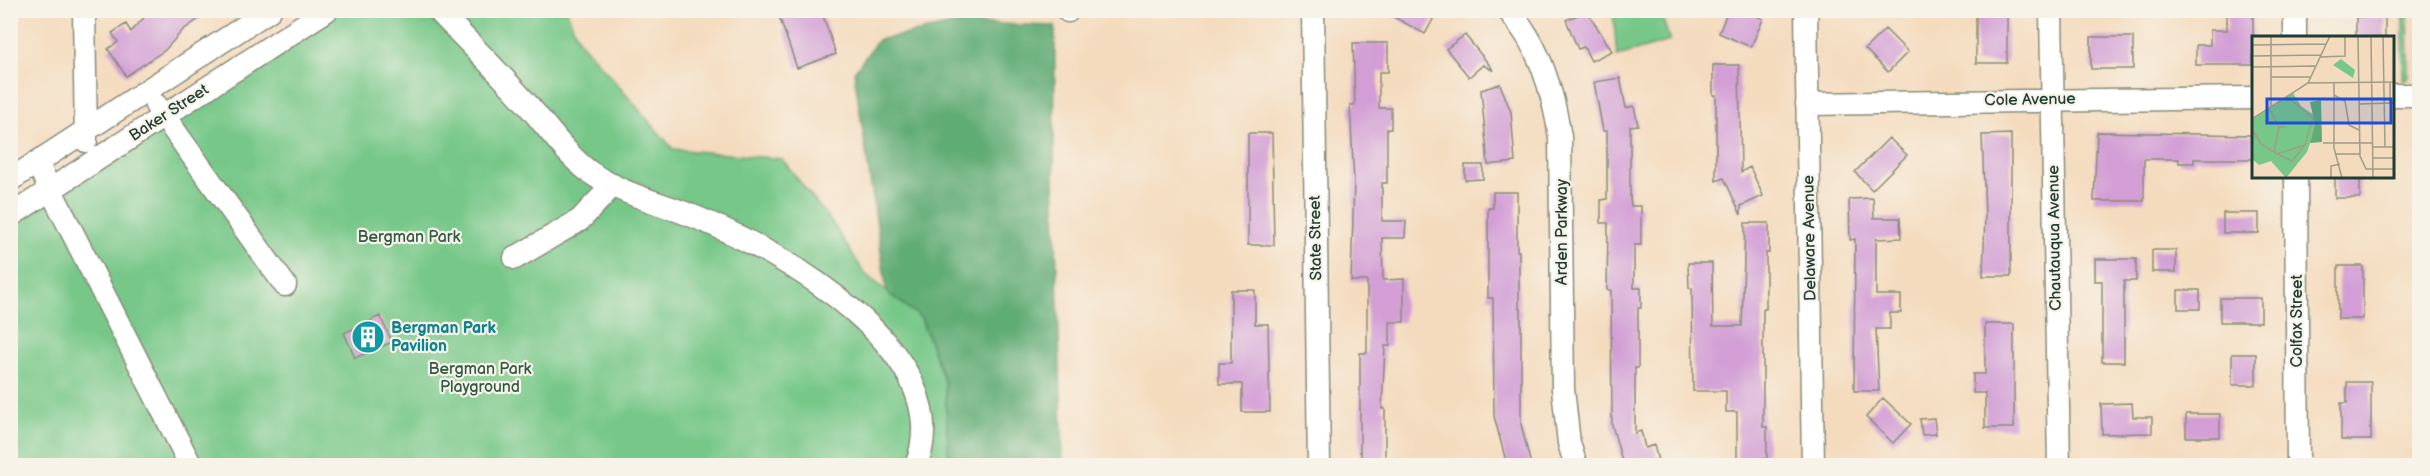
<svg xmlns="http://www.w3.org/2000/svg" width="2430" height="476" font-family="'Balsamiq Sans',sans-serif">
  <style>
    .green { fill: #76c788; stroke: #4a825e; stroke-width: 1.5 }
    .forest { fill: #60ac74; stroke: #407454; stroke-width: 1.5 }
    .building { fill: #d29ed5 }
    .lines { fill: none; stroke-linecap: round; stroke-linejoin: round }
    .minor-casing { stroke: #8a8c79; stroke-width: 25 }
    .minor { stroke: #fff; stroke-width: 22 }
    .labels { text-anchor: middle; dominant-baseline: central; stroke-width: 4.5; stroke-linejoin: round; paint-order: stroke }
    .street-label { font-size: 16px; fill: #1f3d34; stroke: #f7f3e8 }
    .park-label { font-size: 16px; fill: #305945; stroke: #f7f3e8 }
    .culture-label { font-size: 16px; font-weight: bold; fill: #0d838f; stroke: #f7f3e8; text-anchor: start }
    .inset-road { fill: none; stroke: #9f9c87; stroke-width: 1.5 }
    .view { fill: #1d4ed8; fill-opacity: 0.15; stroke: #1d4ed8; stroke-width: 3 }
    .inset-edge { fill: none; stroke: #1f3d34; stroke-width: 3 }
  </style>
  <rect width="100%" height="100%" fill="#f7f3e8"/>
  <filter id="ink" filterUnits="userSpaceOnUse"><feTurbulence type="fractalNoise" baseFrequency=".0167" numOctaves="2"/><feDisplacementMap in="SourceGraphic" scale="12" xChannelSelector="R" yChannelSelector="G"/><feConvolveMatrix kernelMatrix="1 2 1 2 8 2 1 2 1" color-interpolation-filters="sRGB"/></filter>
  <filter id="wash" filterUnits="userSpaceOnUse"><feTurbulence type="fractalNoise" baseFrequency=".008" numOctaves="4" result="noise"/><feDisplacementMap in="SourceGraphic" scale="24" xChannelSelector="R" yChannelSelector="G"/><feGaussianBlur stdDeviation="1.35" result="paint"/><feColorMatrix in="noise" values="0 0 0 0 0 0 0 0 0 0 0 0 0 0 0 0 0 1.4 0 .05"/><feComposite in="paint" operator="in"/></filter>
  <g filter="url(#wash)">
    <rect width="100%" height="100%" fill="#f4dbbe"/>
    <path class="green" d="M334 10 567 11 578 39 673 149 782 159 835 227 865 274 921 318 945 383 949 465 11 466V224Z
      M1613 11H1660L1670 41 1617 56Z
      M2403 11H2408L2409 76 2407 80H2403Z"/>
    <path class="forest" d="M963 23 1055 26 1054 176 1063 465H949L945 383 921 318 887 292 854 72 878 40Z"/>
    <g id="blocks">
      <path class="building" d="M151 10H212L183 30 165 50 126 76 108 49 118 42 112 33 126 24 131 32Z
        M777 10H821L836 54 797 68Z
        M1381 10H1438L1425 34Z
        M1728 10H1744L1763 19 1751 47 1719 33Z
        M1976 10H2007V63H1976Z
        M2227 10H2253V65H2196V45H2210V30H2227Z
        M1587 11 1612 51 1591 61 1584 47 1578 49 1566 20Z
        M2356 17H2385V38H2356Z
        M1885 29 1908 52 1888 72 1865 49Z
        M1465 35 1487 62 1494 71 1483 65 1469 77 1446 49Z
        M2091 37H2133V69H2091Z
        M1353 43H1388V72H1379V108H1391V129H1387V183H1382V221H1406L1405 238H1382L1383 280 1404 279V322H1390V346H1385L1382 409H1385V465H1361V452H1360V353H1367V281H1351L1354 183 1350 105H1355Z
        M1713 65H1739L1741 172 1750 167 1763 196 1741 206V215L1724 178 1716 181V95H1713Z
        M1620 78 1626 108 1634 106 1638 125 1630 126V199L1631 206H1641V245H1634V288H1641V308H1638V368H1635V433L1641 431 1645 448 1654 445 1658 461 1639 465H1623L1612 425 1611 290H1607L1608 223H1601V200L1607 199V131H1603L1594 82Z
        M1500 84 1511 112 1515 162 1488 165 1481 90Z
        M2097 132 2253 135V159H2194V163H2179V159H2144V201H2094Z
        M1248 133H1272L1274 245H1248Z
        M2011 134V276H1983L1985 215 1982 135Z
        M1889 138 1907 155 1872 190 1855 172Z
        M1465 165H1483V179L1465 180Z
        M2335 177H2360V198H2335Z
        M1493 192H1517V251H1519V309H1521V424L1531 465H1507L1494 416 1493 298H1488V208H1493Z
        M1873 198 1874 218H1900L1901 238 1876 239V295H1901V313H1890V329H1876L1879 391H1854L1855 239 1850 240 1849 199Z
        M2223 213H2259V233H2223Z
        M1745 223H1769V253H1766V309H1763V427H1767V459H1737V412H1726V391H1693L1692 288H1689L1688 263H1712L1713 326H1742Z
        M2152 250H2176V272H2152Z
        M2095 259H2136V281H2124V362H2102V281H2095Z
        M2338 266H2363V319H2338Z
        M1231 290H1255V324H1268L1270 412H1242V384H1219V363H1231Z
        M2178 290H2200V309H2178Z
        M2220 298H2261V322H2220Z
        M380 316 392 342 355 358 344 333Z
        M1985 324H2014V428H1985V393H1973V374H1985Z
        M2232 354H2256V385H2232Z
        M2347 382H2371V440H2341V403H2347Z
        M1883 398 1911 424 1893 443 1866 417Z
        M2132 403 2133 417H2152V433L2102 434 2101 404Z
        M2186 414H2220V437H2186Z
        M1934 418 1936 434 1922 435 1920 419Z"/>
    </g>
  </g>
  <g filter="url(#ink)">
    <use href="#blocks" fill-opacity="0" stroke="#8a8c79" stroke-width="1.5"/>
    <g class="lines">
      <g class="minor-casing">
        <path id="minor" d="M84 10 86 141
          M438 10C467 41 498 71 526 103 547 126 565 154 591 173 621 194 661 203 695 217 780 251 961 352 916 466
          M1313 10 1319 466
          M1508 10C1540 45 1553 92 1560 137L1563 389 1569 443 1576 466
          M1806 10 1813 466
          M2051 10 2059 466
          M2295 10V38
          M1068 11V10
          M2392 95H2420
          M1807 104 2253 98
          M156 105 285 285
          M37 163 191 466
          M2296 177 2298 466
          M10 180 270 10
          M10 216 327 10
          M515 258 580 220 613 185"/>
      </g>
      <use href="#minor" class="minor"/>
    </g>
  </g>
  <defs>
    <g id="building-disc" transform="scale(1.725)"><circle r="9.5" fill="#0f9aa8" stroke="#f7f3e8"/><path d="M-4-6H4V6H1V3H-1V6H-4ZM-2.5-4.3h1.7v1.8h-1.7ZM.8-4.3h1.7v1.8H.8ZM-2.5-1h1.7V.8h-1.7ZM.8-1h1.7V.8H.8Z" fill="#fff"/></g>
  </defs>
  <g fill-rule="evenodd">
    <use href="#building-disc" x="368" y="337"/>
  </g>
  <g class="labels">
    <g class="street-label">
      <text transform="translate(2030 100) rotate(-1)">Cole Avenue</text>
      <text transform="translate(169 113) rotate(-33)">Baker Street</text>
      <text transform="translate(1562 232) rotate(-90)">Arden Parkway</text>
      <text transform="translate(1316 238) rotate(-91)">State Street</text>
      <text transform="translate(1810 238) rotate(-91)">Delaware Avenue</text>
      <text transform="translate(2055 238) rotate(-91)">Chautauqua Avenue</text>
      <text transform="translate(2297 321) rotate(-90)">Colfax Street</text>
    </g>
    <g class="park-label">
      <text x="409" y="237">Bergman Park</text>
      <text x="480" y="369">Bergman Park<tspan x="480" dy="18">Playground</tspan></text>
    </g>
    <g class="culture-label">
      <text x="391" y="328">Bergman Park<tspan x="391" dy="18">Pavilion</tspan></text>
    </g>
  </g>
  <g transform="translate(2252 36)">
    <rect width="142" height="142" fill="#f4dbbe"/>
    <path d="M89 23 103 34 101 42 81 29ZM41 57 49 70 62 79 63 92 55 116 34 142 19 125 7 129 0 123V84Z" fill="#76c788"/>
    <path d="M69 64 70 106 58 107 63 89 58 66Z" fill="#60ac74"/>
    <path class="inset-road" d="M19 0V71M106 0 108 120 114 133H143M119 0 121 142M131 0 133 111M0 9 74 8M0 20 69 19M68 21 93 20V0M0 31 63 30M19 41H58M138 46V67M56 47 143 46M82 47V112L90 142M82 59 93 65 97 89 107 94M107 68 143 67M17 72 27 91H33M0 83 56 47 78 0M107 87H132M0 93 9 108 25 118 53 109 61 82 34 60M71 107H120M120 111H143M22 116 27 91M25 118 40 125 52 110M84 118H108M120 122H143M79 142V130L88 128"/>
    <path class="view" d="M15 63H139V87H15Z"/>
    <rect width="142" height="142" class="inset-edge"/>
  </g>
  <rect width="2430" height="476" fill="none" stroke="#f7f3e8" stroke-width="36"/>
</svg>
